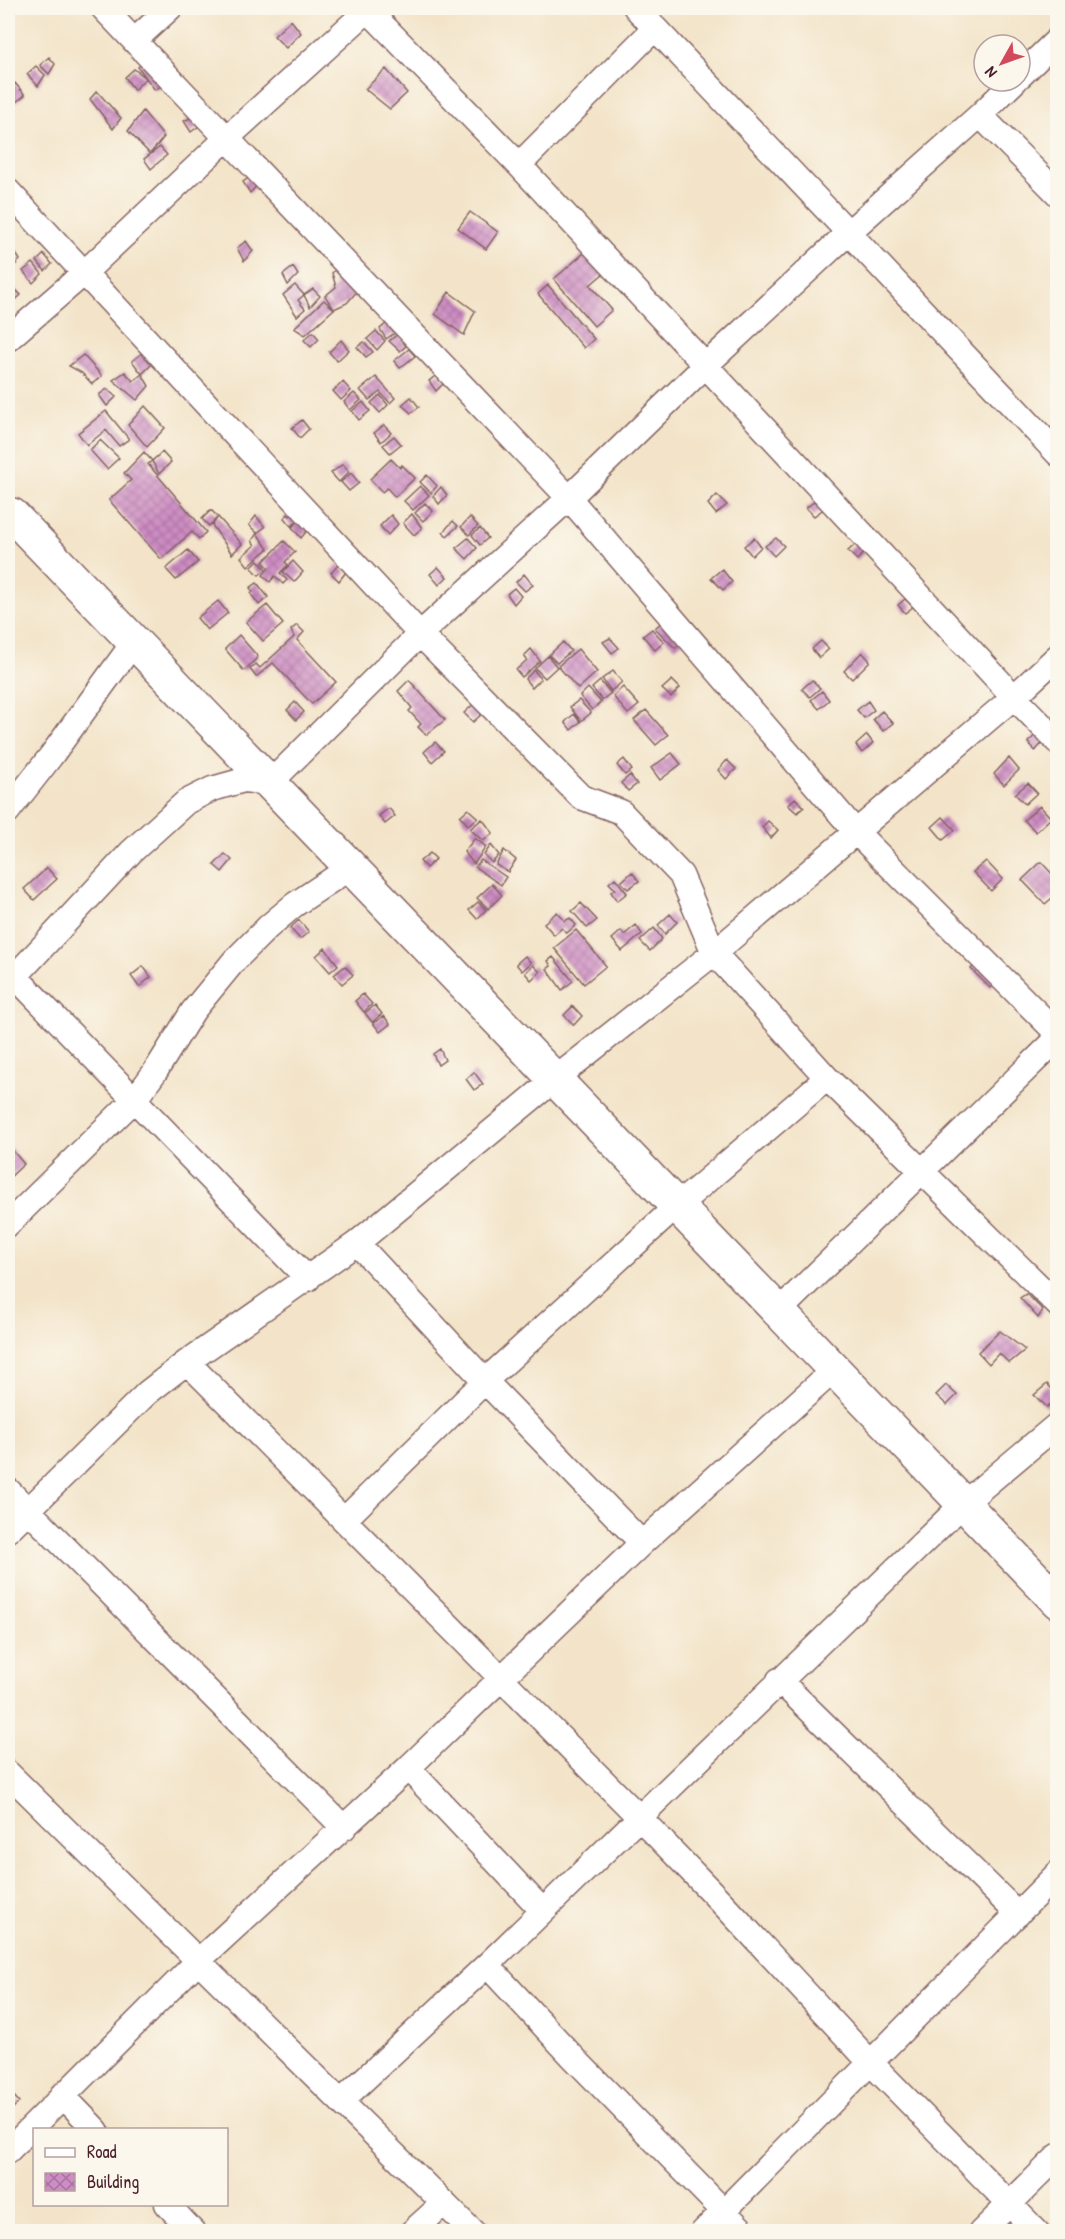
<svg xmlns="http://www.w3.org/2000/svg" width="1065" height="2239" font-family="'Patrick Hand',sans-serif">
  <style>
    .building { fill: url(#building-cross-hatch) }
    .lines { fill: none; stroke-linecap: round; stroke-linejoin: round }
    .street-casing { stroke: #856462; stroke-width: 27 }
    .secondary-casing { stroke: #856462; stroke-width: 36 }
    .street { stroke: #fff; stroke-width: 24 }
    .secondary { stroke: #fff; stroke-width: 33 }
  </style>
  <defs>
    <pattern id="building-cross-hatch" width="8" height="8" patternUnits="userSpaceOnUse" patternTransform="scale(1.5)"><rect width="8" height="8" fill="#cd8cc3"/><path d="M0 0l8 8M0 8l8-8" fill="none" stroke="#a8729f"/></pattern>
  </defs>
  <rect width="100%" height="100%" fill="#fbf7ec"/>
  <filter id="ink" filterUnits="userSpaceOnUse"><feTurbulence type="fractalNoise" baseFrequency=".0167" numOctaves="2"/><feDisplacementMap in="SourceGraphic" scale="12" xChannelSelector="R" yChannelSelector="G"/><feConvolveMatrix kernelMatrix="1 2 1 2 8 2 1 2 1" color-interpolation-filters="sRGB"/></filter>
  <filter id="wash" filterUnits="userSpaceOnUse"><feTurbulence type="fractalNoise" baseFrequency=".008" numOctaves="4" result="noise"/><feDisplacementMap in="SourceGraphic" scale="24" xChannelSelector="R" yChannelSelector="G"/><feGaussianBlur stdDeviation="1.35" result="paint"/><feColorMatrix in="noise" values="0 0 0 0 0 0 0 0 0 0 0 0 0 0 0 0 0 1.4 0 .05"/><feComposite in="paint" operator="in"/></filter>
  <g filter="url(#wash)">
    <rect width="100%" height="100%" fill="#f3e4c9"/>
    <g id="blocks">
      <path class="building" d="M291 20 301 33 286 48 274 36Z
        M49 57 55 64 49 74 40 65Z
        M148 60 165 83 155 90 146 78 134 90 125 77 134 69 146 78 138 67Z
        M36 66 45 75 38 86 27 74Z
        M386 69 407 93 390 109 365 89Z
        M15 83 25 95 15 103 8 95V90Z
        M97 91 121 118 113 129 90 99Z
        M143 111 164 137 150 154 128 131Z
        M196 115 203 123 191 132 184 121Z
        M160 147 167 155 151 169 144 159Z
        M253 175 261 181 250 193 243 182Z
        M470 212 498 232 486 249 458 228Z
        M8 241 20 260 8 272Z
        M246 241 253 251 244 261 237 248Z
        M591 247 610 268 590 285 612 310 594 326 554 279Z
        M44 254 52 264 45 271 37 261Z
        M33 263 42 274 33 283 23 271Z
        M340 265 359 289 347 303 334 309 325 296 336 287 332 273Z
        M293 267 298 275 288 285 283 275Z
        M11 285 21 295 11 304 8 298V287Z
        M295 285 304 295 298 300 305 309 297 316 283 295Z
        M548 285 594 339 584 348 538 294Z
        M313 289 320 296 310 307 304 295Z
        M449 292 475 311 464 335 435 314Z
        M324 300 334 309 305 335 294 328Z
        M388 322 396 332 386 339 380 329Z
        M376 331 385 341 377 350 367 339Z
        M313 332 319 339 311 347 304 340Z
        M398 334 406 346 400 351 389 341Z
        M341 340 349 350 337 361 329 352Z
        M364 342 373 352 366 357 357 347Z
        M147 349 157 359 142 374 132 361Z
        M409 349 415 356 400 368 394 361Z
        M83 355 102 376 92 384 82 373 69 366Z
        M125 372 133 381 142 374 149 386 137 400 113 380Z
        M439 373 446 381 436 391 429 381Z
        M376 377 395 398 390 403 380 392 369 400 360 390Z
        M343 382 351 391 341 400 333 391Z
        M107 389 116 397 107 406 99 395Z
        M354 393 361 400 350 410 344 402Z
        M380 395 388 405 380 413 371 403Z
        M411 397 419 407 411 413 402 405Z
        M363 402 370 411 359 420 352 411Z
        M145 406 165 428 147 447 128 425Z
        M106 411 129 439 119 446 106 430 87 445 78 433Z
        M302 420 309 429 300 438 292 428Z
        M384 425 391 433 381 442 374 433Z
        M394 436 401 444 390 453 383 445Z
        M100 440 119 458 107 469 90 450Z
        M144 452 152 461 148 464 206 532 199 539 192 532 161 559 109 500 131 480 124 473Z
        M162 452 171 462 159 474 152 461Z
        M391 459 400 468 402 465 415 478 395 497 387 488 382 492 370 479Z
        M343 464 349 472 339 482 331 473Z
        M351 473 359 483 349 491 341 482Z
        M427 475 437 486 431 493 420 482Z
        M420 486 429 495 413 510 404 501Z
        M441 487 447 495 439 504 433 496Z
        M717 495 727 505 716 514 708 504Z
        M817 499 825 508 814 516 806 508Z
        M425 503 433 511 423 521 415 513Z
        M211 510 218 517 242 544 232 554 212 525 218 517 209 526 202 519Z
        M296 511 301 518 291 526 284 518 288 514 290 516Z
        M412 514 422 528 414 535 403 523Z
        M391 515 398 524 388 535 380 526Z
        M256 516 265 527 257 533 249 525Z
        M470 517 478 526 469 535 461 527Z
        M303 518 310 527 301 538 292 527Z
        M453 521 458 526 447 536 443 532Z
        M480 528 488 538 480 545 472 535Z
        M257 533 268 549 248 566 241 557 255 545 252 541Z
        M468 538 477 548 467 559 456 548Z
        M754 538 761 547 752 556 744 546Z
        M776 538 784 546 774 556 765 546Z
        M284 541 295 552 285 562 288 565 280 573 287 580 283 584 275 576 270 582 263 575 269 568 263 562Z
        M858 542 866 551 857 560 848 551Z
        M188 550 198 562 176 580 166 569Z
        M258 560 266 569 259 575 251 567Z
        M293 561 303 572 294 582 283 572Z
        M338 565 346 572 339 581 331 573Z
        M438 567 447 577 439 585 430 574Z
        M722 569 732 582 723 590 711 578Z
        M524 574 533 585 525 591 516 582Z
        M257 583 268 597 259 605 251 594 253 592 250 588Z
        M514 588 521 596 514 604 507 594Z
        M905 599 913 607 905 613 898 605Z
        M218 601 228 613 207 630 197 618Z
        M267 605 283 624 263 641 246 622Z
        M663 621 685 640 675 648 655 628Z
        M297 625 304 632 297 640 336 682 312 704 273 663 256 677 250 669 256 664 260 668 294 637 291 630Z
        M652 629 664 642 655 650 643 636Z
        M239 635 258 657 244 671 225 649Z
        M610 638 619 648 612 653 603 642Z
        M821 641 829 649 819 658 812 649Z
        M563 642 571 651 557 663 549 655Z
        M531 649 540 661 522 677 516 670 527 660 524 656Z
        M578 649 597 672 578 689 558 666Z
        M862 652 870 661 852 679 844 671Z
        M548 656 557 667 545 678 535 668Z
        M534 670 541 679 532 688 525 679Z
        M613 671 622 682 611 691 602 679Z
        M409 680 445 720 426 735 418 727 421 724 409 711 412 708 398 691Z
        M672 680 680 688 671 697 662 689Z
        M812 680 820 688 810 697 802 689Z
        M600 681 611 693 602 700 592 688Z
        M623 687 639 705 628 714 613 696Z
        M588 688 601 702 592 710 580 696Z
        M822 691 829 700 819 709 811 700Z
        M579 700 591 713 581 721 570 707Z
        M868 701 874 710 864 718 857 710Z
        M295 702 304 712 296 720 287 710Z
        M474 704 482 714 473 722 464 713Z
        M646 710 668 735 656 745 634 720Z
        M882 711 893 723 883 731 873 719Z
        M574 714 580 722 571 730 565 722Z
        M1039 732 1046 739 1035 751 1028 742Z
        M867 735 873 743 862 753 856 745Z
        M435 742 444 751 432 762 424 752Z
        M672 753 681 764 660 780 651 768Z
        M1009 758 1019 770 1004 785 994 774Z
        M624 759 632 770 625 775 617 765Z
        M727 760 736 769 726 779 718 770Z
        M630 775 637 784 628 791 621 783Z
        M1028 783 1037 793 1025 804 1015 794Z
        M795 798 804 807 797 813 788 805Z
        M1040 806 1051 818 1036 832 1024 820Z
        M389 808 395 816 385 824 379 816Z
        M468 809 478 818 468 825 460 816Z
        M943 817 955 830 943 840 932 827Z
        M482 819 493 833 483 841 470 829Z
        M768 821 778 830 771 838 762 827Z
        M475 838 486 847 474 864 464 852Z
        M491 845 499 855 492 863 484 855Z
        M504 850 516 860 508 872 496 865Z
        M430 853 436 859 426 868 420 861Z
        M225 854 232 860 222 872 214 865Z
        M481 860 506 877 501 885 475 867Z
        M986 861 1003 879 991 891 973 872Z
        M1041 862 1058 880V893L1045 904 1022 880Z
        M47 868 57 879 34 900 24 889Z
        M632 872 639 881 628 889 621 882Z
        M615 878 627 893 617 901 611 892 615 889 609 883Z
        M492 884 502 895 488 909 477 898Z
        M478 902 486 910 477 919 469 910Z
        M581 903 597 920 587 928 572 911Z
        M557 912 565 921 570 918 576 925 567 933 562 928 554 935 544 923Z
        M670 914 677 922 665 934 658 925Z
        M299 920 309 932 300 939 290 928Z
        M636 925 642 934 622 951 612 939 621 931 624 935Z
        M654 928 662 939 650 951 640 941Z
        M576 930 606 966 584 984 554 948Z
        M325 948 338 965 330 972 316 956Z
        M525 956 531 963 522 971 516 964Z
        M553 957 573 981 562 990 547 969 551 966 548 961Z
        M979 960 998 979 990 988 971 969Z
        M533 965 540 972 531 980 525 973Z
        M143 966 151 977 139 987 131 976Z
        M345 966 353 975 342 984 334 975Z
        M363 994 372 1004 364 1012 355 1001Z
        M375 1005 382 1014 372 1022 365 1013Z
        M573 1006 582 1016 574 1025 564 1015Z
        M384 1016 390 1024 380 1032 373 1023Z
        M440 1049 445 1060 438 1065 433 1054Z
        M474 1072 483 1084 474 1090 466 1079Z
        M8 1145 24 1164 8 1179Z
        M1026 1294 1043 1310 1038 1318 1020 1298Z
        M1000 1331 1025 1350 1009 1363 999 1353 989 1364 978 1352Z
        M1047 1384 1058 1395V1398L1047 1407 1034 1395Z
        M946 1385 957 1395 947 1405 936 1395Z
        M8 2089 19 2102 8 2113Z"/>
    </g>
  </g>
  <g filter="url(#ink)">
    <use href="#blocks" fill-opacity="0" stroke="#856462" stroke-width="1.5"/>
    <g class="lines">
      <g class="street-casing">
        <path id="street" d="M103 8 569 498 856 832 1058 1034
          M366 8 519 165 1014 697 1058 742
          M636 8 1058 454
          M134 41 170 8
          M1020 76 1058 39
          M980 115 1058 194
          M519 165 655 28
          M8 191 420 634 581 797 621 812 681 875 714 953 827 1078 1058 1305
          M8 339 83 274 227 138 370 8
          M8 811 51 756 134 642
          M8 969 308 1279
          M8 984 131 852 186 802 212 789 244 780 270 783 420 634 569 498 706 365 849 232 980 115 1015 81
          M8 1224 135 1099 155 1072 193 1011 234 961 268 927 294 905 351 867
          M357 1243 485 1381 642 1543
          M778 1312 1058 1038
          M187 1362 639 1817 726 1907 870 2062 1037 2232
          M8 1490 344 1828
          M344 1520 485 1381 677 1206 827 1078
          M8 1530 147 1393 187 1362 357 1243 555 1079 714 953 1014 697 1058 656
          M779 1680 1018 1914
          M408 1768 543 1911
          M8 1773 473 2232
          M62 2095 96 2130
          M341 2101 487 1965
          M8 2151 198 1961 408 1768 642 1543 834 1370
          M167 2204 193 2232
          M412 2232 444 2203
          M703 2232 1058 1873
          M744 2232 571 2055 487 1965 963 1504 1058 1424
          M981 2232 1058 2156"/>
      </g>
      <g class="secondary-casing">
        <path id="secondary" d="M8 519 12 515 1058 1602"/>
      </g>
      <use href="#street" class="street"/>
      <use href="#secondary" class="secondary"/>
    </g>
  </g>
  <rect width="1065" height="2239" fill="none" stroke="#fbf7ec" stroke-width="30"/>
  <rect x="33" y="2128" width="195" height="78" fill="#fbf7ec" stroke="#b4a19f" stroke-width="1.5"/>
  <rect x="45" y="2148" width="30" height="9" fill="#ffffff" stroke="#b4a19f" stroke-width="1.5"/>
  <text x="87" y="2158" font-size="18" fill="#4a1f2b">Road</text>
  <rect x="45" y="2173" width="30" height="18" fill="url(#building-cross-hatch)" stroke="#b4a19f" stroke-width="1.5"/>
  <text x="87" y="2188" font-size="18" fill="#4a1f2b">Building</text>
  <g transform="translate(1002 63) rotate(230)"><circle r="28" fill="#fbf7ec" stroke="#b4a19f" stroke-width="1.5"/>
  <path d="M0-4.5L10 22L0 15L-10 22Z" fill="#d1495b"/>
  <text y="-9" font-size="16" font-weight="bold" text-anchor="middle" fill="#4a1f2b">N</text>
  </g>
</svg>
